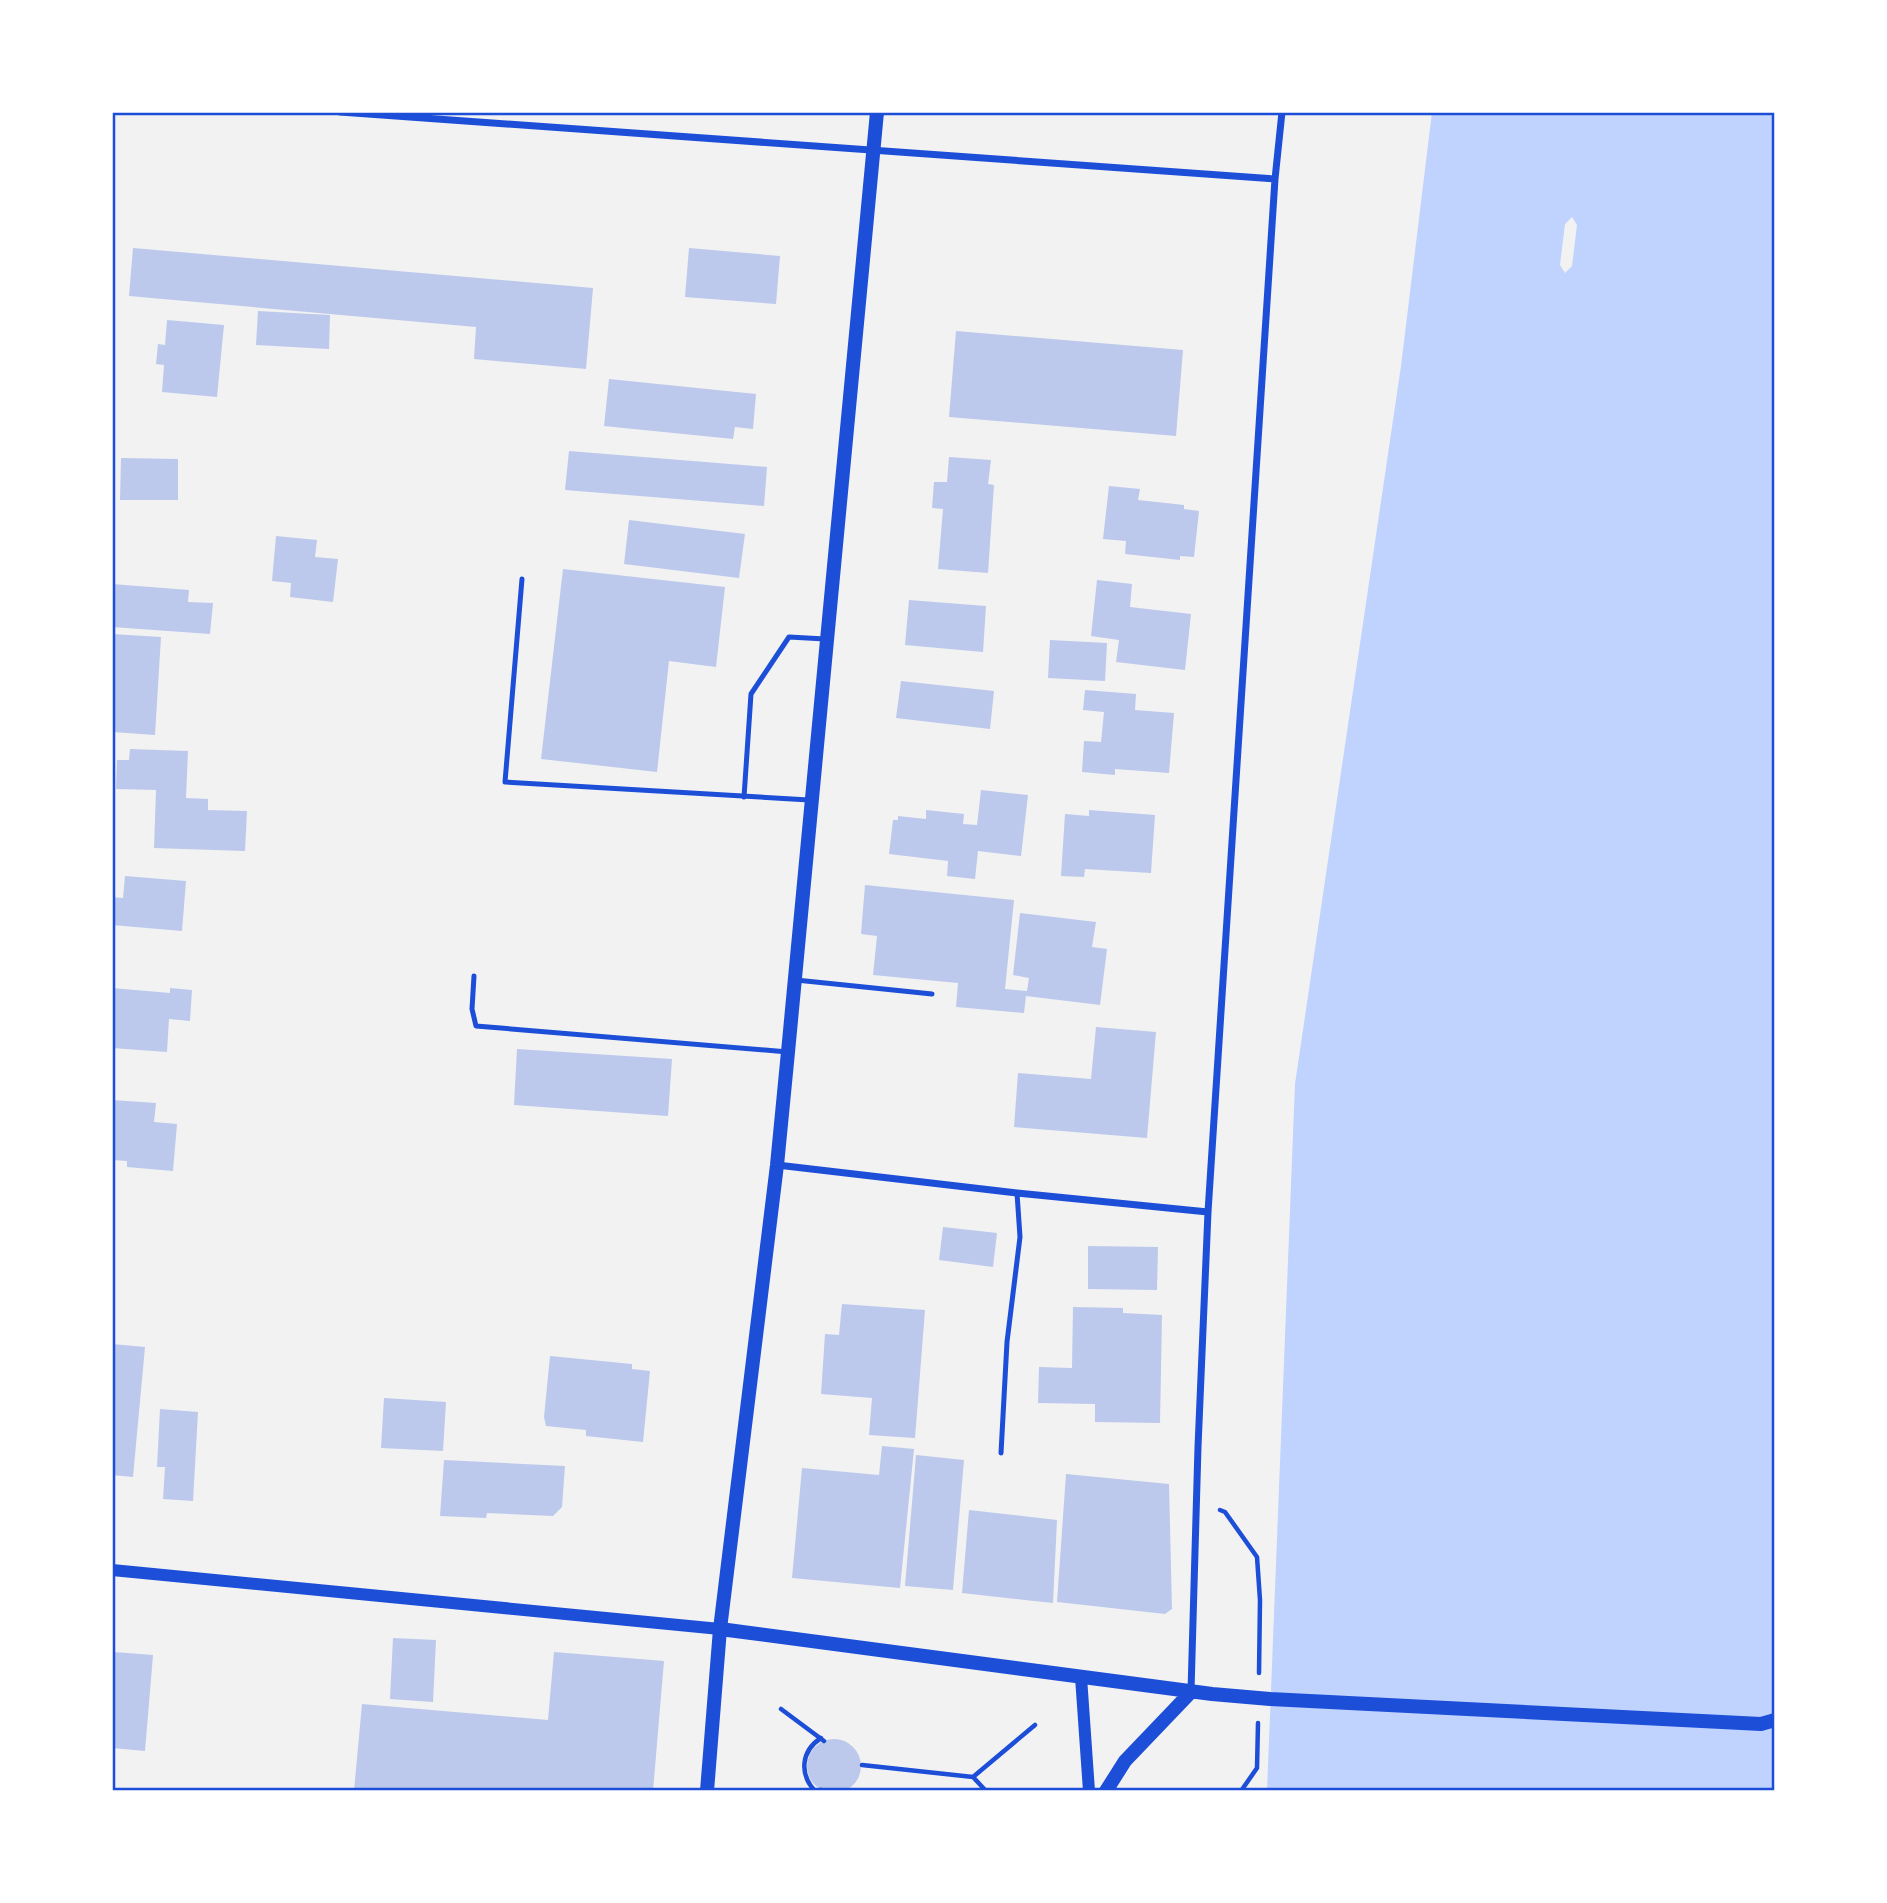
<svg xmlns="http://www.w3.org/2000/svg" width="1887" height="1903" font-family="'Fira Sans',sans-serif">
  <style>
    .water { fill: #bfd3fe; fill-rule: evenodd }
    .building { fill: #bdc9ec }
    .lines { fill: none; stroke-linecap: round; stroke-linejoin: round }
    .path { stroke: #1d4ed8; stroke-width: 4.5 }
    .service { stroke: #1d4ed8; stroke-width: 5 }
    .minor { stroke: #1d4ed8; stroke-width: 7 }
    .tertiary { stroke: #1d4ed8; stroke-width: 12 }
    .secondary { stroke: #1d4ed8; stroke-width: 14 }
    .neatline { fill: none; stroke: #1d4ed8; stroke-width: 2.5 }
  </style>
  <rect width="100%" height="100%" fill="#f2f2f2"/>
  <path class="water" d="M1432 112H1775V1791H1267L1295 1084 1401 366ZM1572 217 1577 225 1572 266 1565 273 1560 265 1565 224Z"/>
  <path class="building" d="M133 248 593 288 586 369 474 359 476 327 129 296Z
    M689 248 780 256 776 304 685 297Z
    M258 311 330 315 329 349 256 345Z
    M167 320 224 325 217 397 162 392 164 365 156 364 158 344 165 345Z
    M956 331 1183 350 1176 436 949 417Z
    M609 379 756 394 753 429 735 427 733 439 604 426Z
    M569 451 767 467 764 506 565 490Z
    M949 457 991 460 988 484 994 485 988 573 938 569 943 509 932 508 934 482H947Z
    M121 458 178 459V500H120Z
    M1109 486 1140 489 1138 500 1184 505V509L1199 511 1194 557 1180 556V560L1125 554 1126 541 1103 539Z
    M629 520 745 534 739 578 624 564Z
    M276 536 317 540 315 557 338 559 333 602 290 597 291 583 272 581Z
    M563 569 725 587 716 667 669 661 657 772 541 759Z
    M1097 580 1132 584 1130 607 1191 614 1185 670 1116 662 1119 640 1091 636Z
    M112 584 189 590 188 602 213 603 210 634 112 627Z
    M909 600 986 606 983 652 905 645Z
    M112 634 161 637 155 735 112 732Z
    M1050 640 1107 643 1105 681 1048 678Z
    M901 681 994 691 990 729 896 718Z
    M1085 690 1136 694 1135 710 1174 713 1169 773 1115 769V775L1082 772 1084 741 1101 742 1104 712 1083 710Z
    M130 749 188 751 186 798 208 799V810L247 811 245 851 154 848 156 790 116 789 117 760H129Z
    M981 790 1028 795 1021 856 978 851 975 879 947 876 948 861 889 854 893 820H898V816L926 819V810L964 814 963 824 977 825Z
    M1089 810 1155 815 1151 873 1085 869 1084 877 1061 876 1065 814 1089 816Z
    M125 876 186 881 182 931 112 925V897L123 898Z
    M865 885 1014 900 1005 989 1027 991 1029 978 1013 975 1020 913 1096 922 1092 947 1107 949 1100 1005 1026 996 1024 1013 956 1007 958 983 873 975 877 936 861 934Z
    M112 988 170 993V988L192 990 190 1021 169 1019 167 1052 112 1048Z
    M1096 1027 1156 1032 1147 1138 1014 1127 1018 1073 1091 1079Z
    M517 1049 672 1059 668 1116 514 1105Z
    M112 1100 156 1103 154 1122 177 1124 173 1171 127 1167V1161L112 1160Z
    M943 1227 997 1233 993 1267 939 1260Z
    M1088 1246 1158 1247 1157 1290 1088 1289Z
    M842 1304 925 1310 915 1438 869 1435 872 1398 821 1394 825 1334 839 1335Z
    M1073 1307 1123 1308V1313L1162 1315 1160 1423 1095 1422V1404L1038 1403 1039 1367 1072 1368Z
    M112 1344 145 1347 133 1477 112 1475Z
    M550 1356 632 1364V1369L650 1371 643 1442 586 1436V1430L546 1426 544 1417Z
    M384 1398 446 1402 443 1451 381 1448Z
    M160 1409 198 1412 193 1501 163 1499 165 1467H157Z
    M882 1446 914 1449 900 1588 792 1578 802 1468 879 1475Z
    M916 1455 964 1460 953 1590 905 1586Z
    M444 1460 565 1466 562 1507 553 1516 487 1513 486 1518 440 1516Z
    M1066 1474 1169 1484 1172 1609 1165 1614 1057 1602Z
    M969 1510 1057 1520 1053 1603 962 1593Z
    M393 1638 436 1640 433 1702 390 1699Z
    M114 1652 153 1655 145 1751 112 1748V1679Z
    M554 1652 664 1661 653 1791H354L362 1704 548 1720Z
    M807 1766a27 27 0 1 1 54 0a27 27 0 1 1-54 0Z"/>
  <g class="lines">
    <path class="path" d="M1220 1510 1225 1512 1257 1557 1260 1600 1259 1673
      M781 1709 824 1741
      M862 1765 973 1777 986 1791
      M973 1777 1035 1725
      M815 1791C799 1774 801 1751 821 1738
      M820 1791 821 1790
      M1241 1791 1257 1768 1258 1723"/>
    <path class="service" d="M522 579 505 782 809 800
      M744 797 751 694 789 637 825 639
      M474 976 472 1009 476 1026 788 1052
      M796 980 932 994
      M1001 1453 1007 1342 1020 1237 1017 1193"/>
    <path class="minor" d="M340 112 1275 179
      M777 1165 1017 1193 1208 1212
      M1191 1691 1198 1447 1208 1212 1275 179 1282 112"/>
    <path class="tertiary" d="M112 1570 720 1629
      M1081 1677 1089 1791"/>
    <path class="secondary" d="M720 1629 1212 1694 1270 1699 1761 1724 1775 1720
      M707 1791 720 1629 777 1165 788 1052 877 112
      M1106 1791 1125 1761 1191 1692"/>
  </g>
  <rect width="1887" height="1903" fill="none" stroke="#ffffff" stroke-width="228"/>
  <rect x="114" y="114" width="1659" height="1675" class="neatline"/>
</svg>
